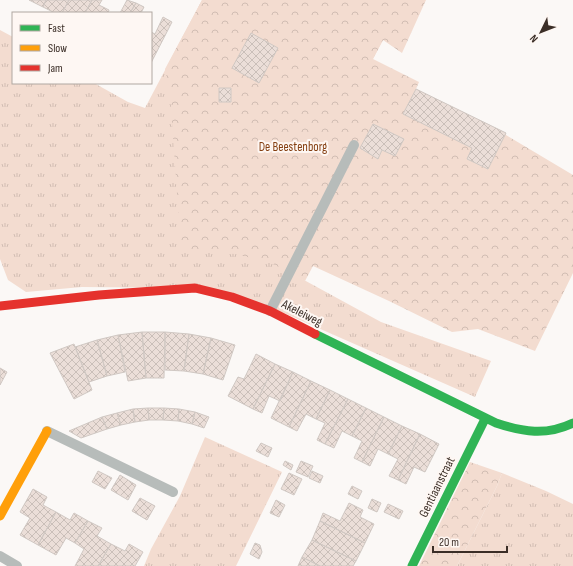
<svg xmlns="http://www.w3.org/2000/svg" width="573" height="566" font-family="'Sofia Sans Condensed',sans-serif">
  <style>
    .grass { fill: url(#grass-tufts) }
    .forest { fill: url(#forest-crowns) }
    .building { fill: url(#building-cross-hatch); stroke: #d0c8c3 }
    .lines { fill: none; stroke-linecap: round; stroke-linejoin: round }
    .lane { stroke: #b7bcba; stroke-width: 10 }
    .fast { stroke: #30b455; stroke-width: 9 }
    .slow { stroke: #ff9f0a; stroke-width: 9 }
    .jam { stroke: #e5322d; stroke-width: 9 }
    .labels { text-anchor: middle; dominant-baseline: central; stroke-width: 4; stroke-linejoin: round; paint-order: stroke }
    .park-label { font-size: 13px; fill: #843e10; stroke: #fef7f3 }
    .street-label { font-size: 13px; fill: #3b2e27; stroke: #fef7f3 }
  </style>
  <defs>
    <pattern id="grass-tufts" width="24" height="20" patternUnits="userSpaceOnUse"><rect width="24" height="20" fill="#f3dcd0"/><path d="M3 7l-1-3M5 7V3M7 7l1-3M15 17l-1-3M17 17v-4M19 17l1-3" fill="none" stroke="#d1bdb3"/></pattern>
    <pattern id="forest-crowns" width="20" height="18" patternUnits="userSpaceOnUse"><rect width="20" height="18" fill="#f3dcd0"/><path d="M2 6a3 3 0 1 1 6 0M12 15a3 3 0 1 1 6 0" fill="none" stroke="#d1bdb3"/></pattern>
    <pattern id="building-cross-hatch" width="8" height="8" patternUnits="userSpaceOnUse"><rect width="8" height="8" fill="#ebded8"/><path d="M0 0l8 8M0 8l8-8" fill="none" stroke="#cabfb9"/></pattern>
  </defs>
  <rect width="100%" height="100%" fill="#fbf8f6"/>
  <path class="grass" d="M202 0 383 40 368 68 282 268 381 322 491 361 475 397 275 309 194 288 82 287 26 292 8 280 0 259V30L13 37V83H94L128 102 145 108Z
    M205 437 282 472 236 566H144L151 549 180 496Z
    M502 473 546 491 573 504V566H457L497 486Z"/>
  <path class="forest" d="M202 0H426L402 53 383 40 373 59 419 82 416 89 506 133V135L573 175V273L535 351 478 329 452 332 389 301 313 266 305 281 271 263 236 254 181 251 170 93 165 69Z
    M470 462 502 473 497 486 457 566H419Z"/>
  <path class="building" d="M29 0H46L43 7Z
    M46 0H69L62 13H55L43 7Z
    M69 0H92L85 13H62Z
    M92 0H102L99 5 109 10 108 13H85Z
    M127 0 136 3 130 13H120Z
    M136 3 144 7 141 13H130Z
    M163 17 172 22 151 63V32L155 34Z
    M251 33 278 48 259 83 232 68Z
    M219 88H231V102H219Z
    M416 89 506 133 488 169 467 159 472 148 403 114Z
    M373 124 404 139 395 156 382 150 378 159 360 148Z
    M142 332 146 378 128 381 118 335Z
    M142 332H165L164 378H146Z
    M165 332 189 334 184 371 165 370Z
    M189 334 211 338 203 374 184 371Z
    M118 335 125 372 107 376 97 340Z
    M211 338 235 345 223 380 203 374Z
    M97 340 107 376 89 382 75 347Z
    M74 344 92 390 74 399 50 353Z
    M256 354 275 364 253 409 228 396 238 377 244 379Z
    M275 364 293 372 280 401 269 396 262 413 253 409Z
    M0 368 7 372 0 385Z
    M293 372 311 381 289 427 271 418Z
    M311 381 330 390 316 419 306 414 297 431 289 427Z
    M330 390 348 399 325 444 317 440 325 423 316 419Z
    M348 399 366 408 352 436 342 431 334 448 325 444Z
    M148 408H164L163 420H149Z
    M148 408 149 420 135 422 133 409Z
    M164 408 179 409 178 421 163 420Z
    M366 408 384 417 362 462 354 458 362 441 352 436Z
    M133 409 135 422 121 425 117 413Z
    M179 409 195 412 192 424 178 421Z
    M195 412 209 417 204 428 192 424Z
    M117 413 121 425 107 429 102 417Z
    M102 417 107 429 81 438 69 431Z
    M384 417 402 426 388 454 378 449 370 466 362 462Z
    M402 426 420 434 398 480 389 476 398 459 388 454Z
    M420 434 439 444 425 472 414 467 406 484 398 480Z
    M261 443 272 448 268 457 256 451Z
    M285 461 293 465 291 470 283 465Z
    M301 461 313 466 308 477 296 472Z
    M98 471 112 478 105 489 92 482Z
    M312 471 323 476 320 483 309 478Z
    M289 473 302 479 294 495 281 489Z
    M120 475 136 485 128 500 111 490Z
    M352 486 362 491 358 499 348 494Z
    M33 489 47 497 43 505 56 512 38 545 20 535 30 518 20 512Z
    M140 498 155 506 147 520 132 511Z
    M372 499 381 503 377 512 368 508Z
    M276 500 285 505 279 517 270 513Z
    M349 503 363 510 360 517 374 524 365 543 320 521 323 513 340 521Z
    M388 504 403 511 399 519 384 512Z
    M56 512 70 520 74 513 88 521 75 543 66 538 56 555 38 545Z
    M88 521 102 528 97 536 111 544 98 566H75L84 549 75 543Z
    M320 521 365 543 356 561 312 540Z
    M312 540 356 561 353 566H320L302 557Z
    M255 543 260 545 262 552 259 559 250 554Z
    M111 544 125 551 129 544 143 552 135 566H98Z
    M302 557 320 566H298Z"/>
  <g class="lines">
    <path class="lane" d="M270 311 354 145
      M47 431 173 492
      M0 556 17 566"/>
    <path class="fast" d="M315 334 496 423C523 432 546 436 573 423
      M412 566 485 419"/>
    <path class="slow" d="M0 516 47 431"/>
    <path class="jam" d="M0 306 99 295 195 288 232 297 270 311 315 334"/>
  </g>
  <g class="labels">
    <g class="park-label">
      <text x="293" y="147">De Beestenborg</text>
    </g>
    <g class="street-label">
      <text transform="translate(302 313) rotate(27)">Akeleiweg</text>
      <text transform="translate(437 487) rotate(-64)">Gentiaanstraat</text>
    </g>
  </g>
  <rect x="12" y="12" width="140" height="72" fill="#fef7f3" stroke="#b0a7a1"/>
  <rect x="20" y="25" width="20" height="6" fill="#30b455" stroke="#b0a7a1"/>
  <text x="48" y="32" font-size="12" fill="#3b2e27">Fast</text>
  <rect x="20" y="45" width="20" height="6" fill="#ff9f0a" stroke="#b0a7a1"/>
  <text x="48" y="52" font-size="12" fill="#3b2e27">Slow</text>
  <rect x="20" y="65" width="20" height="6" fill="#e5322d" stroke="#b0a7a1"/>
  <text x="48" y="72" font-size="12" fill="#3b2e27">Jam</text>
  <g transform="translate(541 32) rotate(227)" stroke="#fef7f3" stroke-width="3" paint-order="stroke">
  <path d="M0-3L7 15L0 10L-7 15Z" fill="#3b2e27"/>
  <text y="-6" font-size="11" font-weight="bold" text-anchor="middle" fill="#3b2e27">N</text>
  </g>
  <path d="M433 546v6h74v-6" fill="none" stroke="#3b2e27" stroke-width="2"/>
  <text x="439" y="546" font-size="12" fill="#3b2e27" stroke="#fef7f3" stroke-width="3" paint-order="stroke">20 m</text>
</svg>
